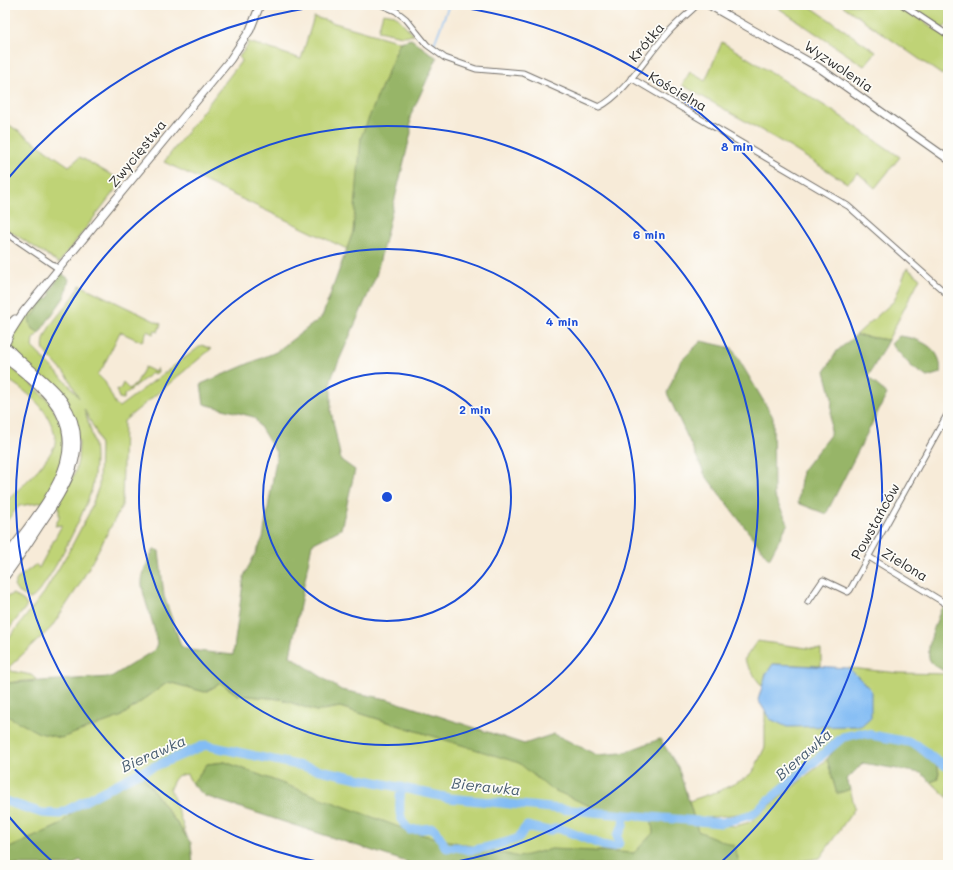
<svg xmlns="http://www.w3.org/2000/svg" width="953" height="870" font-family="Mali,sans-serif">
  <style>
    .green { fill: #bfd376; stroke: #757f50 }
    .forest { fill: #97b567; stroke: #617049 }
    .water { fill: #82bcf4; stroke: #567490 }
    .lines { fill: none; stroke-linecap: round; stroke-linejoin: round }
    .stream { stroke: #82bcf4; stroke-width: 1.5 }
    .river { stroke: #82bcf4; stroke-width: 9 }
    .street-casing { stroke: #726e68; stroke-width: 7 }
    .secondary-casing { stroke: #726e68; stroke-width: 9 }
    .highway-casing { stroke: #726e68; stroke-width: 11 }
    .street { stroke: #fff; stroke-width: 5 }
    .secondary { stroke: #fff; stroke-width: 7 }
    .highway { stroke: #fff; stroke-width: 9 }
    .ring { fill: none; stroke: #1d4ed8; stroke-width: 2 }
    .labels { text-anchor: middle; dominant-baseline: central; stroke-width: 3.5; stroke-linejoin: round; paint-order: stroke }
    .street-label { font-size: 14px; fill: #2b2b2b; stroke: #fdfcf7 }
    .water-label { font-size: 15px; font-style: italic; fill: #495e71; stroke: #fdfcf7 }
    .centre { fill: #1d4ed8; stroke: #fdfcf7; stroke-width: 2 }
    .ring-label { font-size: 12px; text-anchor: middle; font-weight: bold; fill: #1d4ed8; stroke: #fdfcf7; stroke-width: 3.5; stroke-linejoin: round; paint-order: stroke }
  </style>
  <rect width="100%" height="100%" fill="#fdfcf7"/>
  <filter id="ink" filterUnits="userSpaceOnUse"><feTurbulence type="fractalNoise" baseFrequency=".025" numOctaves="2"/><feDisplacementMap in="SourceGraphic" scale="8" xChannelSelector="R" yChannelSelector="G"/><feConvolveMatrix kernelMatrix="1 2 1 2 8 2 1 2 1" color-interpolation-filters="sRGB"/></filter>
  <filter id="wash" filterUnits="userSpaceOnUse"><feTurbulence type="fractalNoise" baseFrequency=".012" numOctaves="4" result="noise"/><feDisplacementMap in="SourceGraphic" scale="16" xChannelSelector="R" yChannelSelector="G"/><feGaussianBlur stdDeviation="0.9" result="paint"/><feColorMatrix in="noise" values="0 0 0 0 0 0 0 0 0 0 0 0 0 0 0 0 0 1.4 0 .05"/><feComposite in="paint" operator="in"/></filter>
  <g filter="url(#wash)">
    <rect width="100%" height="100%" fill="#f7ebd8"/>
    <path class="green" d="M774 5H808L876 52 864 66Z
      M844 5H900L948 38V67L942 75 843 6Z
      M907 5H948V22L943 29Z
      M383 13 395 15 414 35 402 36 378 31Z
      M314 17 400 42 374 105 353 232 347 249 164 162 242 60 239 57 248 45 246 41 301 59Z
      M722 42 833 111 900 157 875 188 858 173 847 183 780 141 682 85 690 72 705 81Z
      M5 122 69 166 80 157 122 181 59 263 5 228Z
      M907 268 920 278 888 340 856 335 894 301Z
      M80 285 161 324 158 332 155 331 153 334 147 331 142 342 120 332 102 369 97 374 105 382 116 405 119 407 202 345 211 349 124 421 122 506 80 584 51 628 9 667 11 671 31 675 37 680 5 683V643L44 593 69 551 89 513 99 486 100 445 96 432 84 409C89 424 95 441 95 457 95 467 94 478 92 488 88 505 45 595 30 599L17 591 14 586 17 579 35 565 39 568 62 525 55 526 59 518V502L75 473 78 460 79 441 11 348V336L29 312 45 298 34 315 31 327 39 333 33 339 32 347 71 387 79 398 68 377 44 351C38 328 72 306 80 285Z
      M5 363 33 385 50 403 62 425 64 457 57 482 43 502 19 506 5 523V503C21 486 43 468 54 447 59 437 48 415 41 407 32 396 17 385 5 378Z
      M145 367 155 372 157 368 158 372 155 374 152 373 124 395V399L119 398 116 390H120L123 383 129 389 136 384Z
      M13 594 24 601 27 606 5 634V598Z
      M757 641 821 650V666L773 664 766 674 762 687 744 660Z
      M849 668 899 673 948 674V764L931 754 918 744 865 732 849 733 841 736 753 812 699 819 700 824 736 826 750 822 827 759 837 794 850 789 855 808 820 858 796 862 793 865H740L734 846 634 853 601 851 519 861 461 852 225 762 207 764 192 784 187 774 176 776 170 788 187 837 140 772 83 801 60 825 5 851V715L120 717 168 682 205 692 221 683 238 695 280 699 316 711 340 707 426 734 454 728 651 815 694 819 689 801 719 791 744 779 753 772 765 747V712L770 719 871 690Z
      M936 763 948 769V798L931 782 938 779 939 772Z"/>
    <path class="forest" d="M411 39 437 58 410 117 411 133 376 276 331 379V411L341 460 355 470 341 529 312 544 290 656 341 690 387 699 524 744 554 734 597 755 622 753 660 739 678 767 698 831 734 846 740 865H416L205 796 192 784 207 764 225 762 415 833 519 857 551 849 634 853 653 833 651 815 599 810 549 788 519 763 340 707 316 711 280 699 238 695 221 683 205 692 168 682 120 717 61 738 39 733 5 715V683L111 677 153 651 157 647C156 625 145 606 142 585 141 574 149 559 154 549L159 551 164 596 181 646 189 650 233 655 244 576 263 538 277 454 254 417 204 404 201 384 276 352 322 317 353 232 361 137 400 42Z
      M61 273 69 279 65 296 39 333 31 327 29 318 34 315 45 298 48 299 51 294 49 293Z
      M856 335 888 340 868 377 887 394 826 514 798 503 802 471 830 435 832 398 825 371 837 351Z
      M899 336C920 338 944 349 940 373L927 377 912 367 891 344Z
      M701 341 732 348 773 417 774 496 788 523 769 559 705 475 667 393 680 362Z
      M947 606 948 607V674C943 670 936 667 932 663 922 655 937 620 941 609Z
      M861 735 913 746C923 760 942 758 938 779L931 782 921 773 863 763 847 779 850 789 837 794 827 759 843 739Z
      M140 772 191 843 193 865H85L80 860 73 865H5V850L60 825 83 801Z"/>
    <path class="water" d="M773 664 849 668 871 690V717L861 726 787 727 770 719 758 700 766 674Z"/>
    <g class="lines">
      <path class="stream" d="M434 44 449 5
        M5 800 6 801"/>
      <path class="river" d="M401 787C400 802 396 820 410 830L433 828C440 834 441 842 447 848 460 846 458 848 469 850 474 851 513 841 518 838 522 835 522 830 527 826L548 831 557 828 564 830 602 845 612 847 618 845 619 842 617 836 623 826 624 815
        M5 801 42 813 60 814 134 775 205 745 449 798 592 812 721 823 753 814 843 737 861 733 908 742 917 745 934 759 948 767"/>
    </g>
  </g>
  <g filter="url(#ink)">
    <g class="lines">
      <g class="street-casing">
        <path id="street" d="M382 5 396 11 406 19 427 45 445 58 476 69 523 73 599 107C625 94 646 57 666 35 675 24 687 15 697 5
          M903 5 948 35
          M631 78 848 206 948 295
          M5 232 59 269
          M869 557 948 605
          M808 602 823 580 848 592 850 590 948 413"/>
      </g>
      <g class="secondary-casing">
        <path id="secondary" d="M709 5 818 67 948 159
          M5 329 15 319
          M7 341 10 333 24 311 230 60 250 30 260 5"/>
      </g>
      <g class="highway-casing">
        <path id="highway" d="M5 358C17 365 28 376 38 385 107 445 42 507 5 560
          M5 575C17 559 28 542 39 525 65 487 93 447 63 402 48 381 25 368 8 349"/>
      </g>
      <use href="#street" class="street"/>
      <use href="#secondary" class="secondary"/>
      <use href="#highway" class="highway"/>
    </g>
  </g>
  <g class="ring">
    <circle cx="387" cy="497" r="124"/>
    <circle cx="387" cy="497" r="248"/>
    <path d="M339 865A371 371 0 1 1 435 865"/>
    <path d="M56 865A495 495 0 0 1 5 812M5 182A495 495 0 0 1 331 5M443 5A495 495 0 0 1 718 865"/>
  </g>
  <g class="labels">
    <g class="street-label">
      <text transform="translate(646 42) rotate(-50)">Krótka</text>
      <text transform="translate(839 66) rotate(34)">Wyzwolenia</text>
      <text transform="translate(678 91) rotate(30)">Kościelna</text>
      <text transform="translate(137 153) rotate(-51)">Zwycięstwa</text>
      <text transform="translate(875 521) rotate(-61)">Powstańców</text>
      <text transform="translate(905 564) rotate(31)">Zielona</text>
    </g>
    <g class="water-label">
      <text transform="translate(153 753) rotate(-24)">Bierawka</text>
      <text transform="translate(803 754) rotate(-41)">Bierawka</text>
      <text transform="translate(486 786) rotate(6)">Bierawka</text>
    </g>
  </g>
  <circle cx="387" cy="497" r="6" class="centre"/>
  <g class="ring-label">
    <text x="737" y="151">8 min</text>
    <text x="649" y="239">6 min</text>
    <text x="562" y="326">4 min</text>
    <text x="475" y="414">2 min</text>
  </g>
  <rect width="953" height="870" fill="none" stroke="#fdfcf7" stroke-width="20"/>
</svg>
